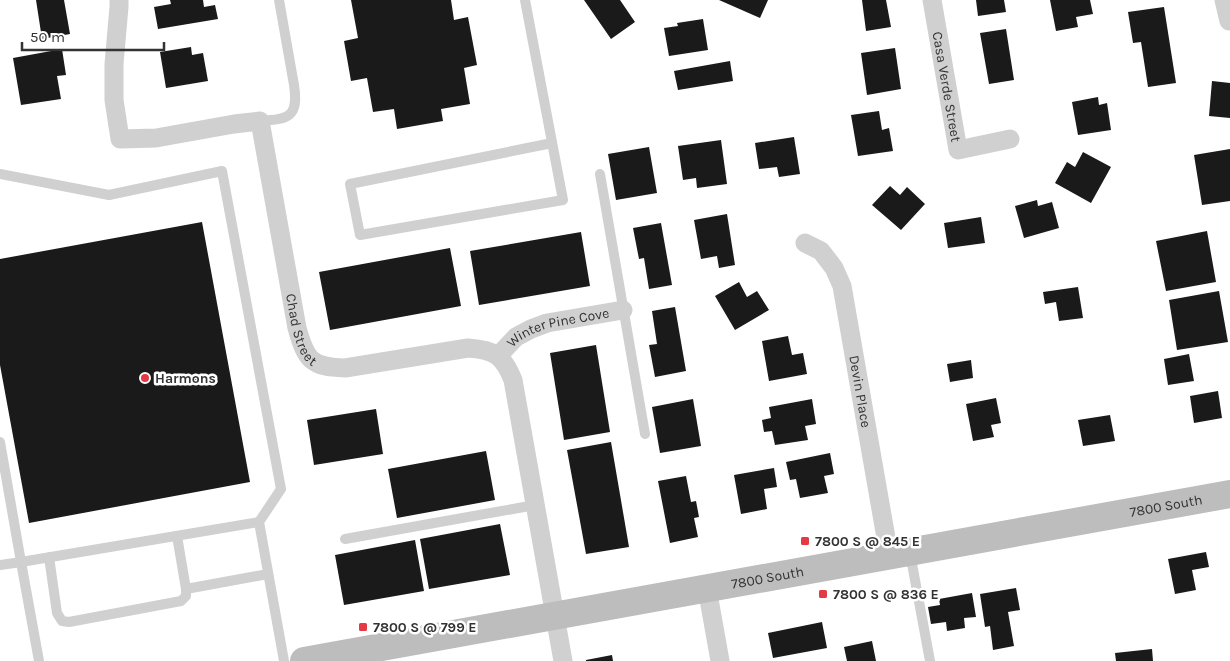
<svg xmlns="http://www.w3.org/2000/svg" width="1230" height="661" font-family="Karla,sans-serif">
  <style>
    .building { fill: #1a1a1a }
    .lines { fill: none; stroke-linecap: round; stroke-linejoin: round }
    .lane { stroke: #d0d0d0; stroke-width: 10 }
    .street { stroke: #d0d0d0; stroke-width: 19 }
    .secondary { stroke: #bdbdbd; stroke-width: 28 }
    .poi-dot { fill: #e63946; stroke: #fff; stroke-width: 2 }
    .labels { text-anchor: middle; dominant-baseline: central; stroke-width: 5; stroke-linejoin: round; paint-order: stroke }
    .street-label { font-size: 14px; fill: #333; stroke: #fff }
    .poi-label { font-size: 14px; font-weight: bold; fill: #333; stroke: #fff; text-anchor: start }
  </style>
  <rect width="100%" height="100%" fill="#fff"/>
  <path class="building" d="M36 0H64L70 34 42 39Z
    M170 0H203L204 7 215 5 218 19 158 29 154 7 171 4Z
    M351 0H451L454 20 468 17 477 65 464 68 470 104 441 109 443 121 397 129 394 109 373 112 367 78 351 81 344 41 358 38Z
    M584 0H620L635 22 611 39Z
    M719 0H768L760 18Z
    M862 0H886L891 27 866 31Z
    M976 0H1004L1006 12 978 16Z
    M1050 0H1090L1093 14 1076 17 1078 27 1056 31Z
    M1164 7 1176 83 1148 87 1141 42 1133 43 1128 12Z
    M703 19 708 50 669 56 664 28 678 26 677 23Z
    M1006 29 1014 80 989 84 980 33Z
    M191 47 192 55 203 53 208 81 166 88 160 52Z
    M895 48 901 89 867 95 861 53Z
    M62 49 66 75 57 76 61 99 21 105 13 58Z
    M730 61 733 81 678 90 674 71Z
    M1212 81 1230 83V118L1209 116Z
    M1098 97 1099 105 1107 103 1111 130 1078 135 1072 102Z
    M879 111 882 130 889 128 893 151 858 156 851 115Z
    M794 137 800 174 779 177 777 167 759 169 755 143Z
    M721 140 727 184 697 188 696 178 683 180 678 146Z
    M649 147 657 193 616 200 608 154Z
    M1230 149V201L1202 205 1194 155Z
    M1083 152 1111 167 1091 203 1055 183 1067 162 1075 167Z
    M890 186 900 195 907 187 925 204 901 230 872 205Z
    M1037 200 1038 206 1052 202 1059 228 1024 238 1015 206Z
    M727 214 735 265 719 268 717 256 701 259 694 220Z
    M981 217 985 243 948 248 944 223Z
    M202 222 250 482 29 523 0 365V259Z
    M661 223 672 285 649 289 644 258 639 259 633 228Z
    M1207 231 1216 282 1166 291 1156 241Z
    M581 232 590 286 479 305 470 251Z
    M450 248 461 306 330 330 319 272Z
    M739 282 747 297 757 291 769 310 735 330 715 296Z
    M1078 287 1083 318 1059 321 1056 302 1045 304 1043 292Z
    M1219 291 1228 342 1177 350 1169 300Z
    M675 307 686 371 655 377 649 345 657 344 652 311Z
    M788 336 792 355 803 353 807 374 769 381 762 341Z
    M596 345 610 432 564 440 550 353Z
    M1189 354 1194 381 1168 385 1164 359Z
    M971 360 973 378 950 382 947 364Z
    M1218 391 1222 418 1194 423 1190 396Z
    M996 398 1001 423 991 425 994 437 973 441 966 404Z
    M693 399 701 446 660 453 652 407Z
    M812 399 816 424 805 426 808 440 775 445 772 431 764 432 762 420 771 418 769 407Z
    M376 409 383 454 314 465 307 420Z
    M1110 415 1115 441 1083 446 1078 420Z
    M611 442 629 547 586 554 567 450Z
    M486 451 495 500 397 518 388 469Z
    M830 453 834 474 824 476 828 493 800 498 796 479 790 480 786 462Z
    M774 468 777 487 764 489 767 509 741 514 734 475Z
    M686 476 691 502 696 501 699 517 694 518 698 537 670 543 658 481Z
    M500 524 510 575 429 589 420 539Z
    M415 540 424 591 344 605 335 555Z
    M1206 552 1209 567 1192 570 1196 590 1175 594 1168 559Z
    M1016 588 1020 610 1008 612 1014 646 993 650 990 626 985 627 980 594Z
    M972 593 976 617 964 618 965 628 947 631 946 622 931 624 928 607 940 605 939 599Z
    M822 622 827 648 773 658 768 633Z
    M872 641 876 661H847L844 647Z
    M1152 649 1153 661H1116L1115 653Z
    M612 655 613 661H586V660Z"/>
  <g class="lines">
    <path class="lane" d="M525 0 563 200 360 235 350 184 552 143
      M260 121C288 119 299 118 294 85L279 0
      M0 174 109 195 222 171 281 489 259 522
      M600 174 645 434
      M0 442 21 562 259 522 284 661
      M345 539 535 505
      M910 553 930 661
      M49 557 57 613 62 621 69 622 181 601 186 596V589L177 536
      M0 565 21 562 39 661
      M186 589 268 574"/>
    <g class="street">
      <path id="s1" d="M119 0V7L114 64V100L120 139 156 138 234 124 260 121 297 328C306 360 311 367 345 368L468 348C495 350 503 355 513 380L563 661"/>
      <path id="s2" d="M932 0 958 150 1010 139"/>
      <path d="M1224 0 1229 21H1230"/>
      <path id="s3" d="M805 243 821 251 834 268 842 286 889 555"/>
      <path id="s4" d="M499 355 516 337 531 329 547 323 623 310"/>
      <path d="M707 588 720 661"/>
    </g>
    <path class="secondary" id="s5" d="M304 661 1230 494"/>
  </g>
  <g class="poi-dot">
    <circle cx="145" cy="378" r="5"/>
    <rect x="800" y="536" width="10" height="10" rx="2.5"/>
    <rect x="818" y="589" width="10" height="10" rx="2.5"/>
    <rect x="358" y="622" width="10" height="10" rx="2.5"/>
  </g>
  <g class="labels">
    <g class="street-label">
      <text stroke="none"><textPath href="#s2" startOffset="88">Casa Verde Street</textPath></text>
      <text stroke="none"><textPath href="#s1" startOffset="494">Chad Street</textPath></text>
      <text stroke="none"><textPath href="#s4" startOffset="68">Winter Pine Cove</textPath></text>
      <text stroke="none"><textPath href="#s3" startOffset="166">Devin Place</textPath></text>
      <text stroke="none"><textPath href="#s5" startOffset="876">7800 South</textPath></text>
      <text stroke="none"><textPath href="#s5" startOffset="471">7800 South</textPath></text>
    </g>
    <g class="poi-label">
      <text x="155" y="378">Harmons</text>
      <text x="815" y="541">7800 S @ 845 E</text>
      <text x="833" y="594">7800 S @ 836 E</text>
      <text x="373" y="627">7800 S @ 799 E</text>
    </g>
  </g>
  <path d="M22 42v8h142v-8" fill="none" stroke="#333333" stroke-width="2.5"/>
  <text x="30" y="42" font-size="15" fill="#333333" stroke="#ffffff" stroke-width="4" paint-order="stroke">50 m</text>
</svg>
